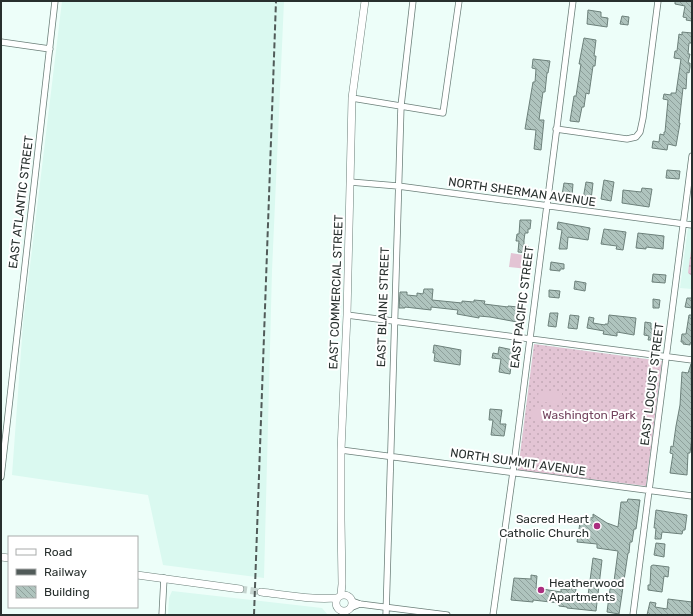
<svg xmlns="http://www.w3.org/2000/svg" width="693" height="616" font-family="Rubik,sans-serif">
  <style>
    .built { fill: #daf9f0 }
    .grass { fill: url(#grass-dots) }
    .garden { fill: #e3c4d4 }
    .building { fill: url(#building-back-hatch); stroke: #6d817b }
    .lines { fill: none; stroke-linecap: round; stroke-linejoin: round }
    .tertiary-tunnel { stroke: #c6d5d0; stroke-width: 7; stroke-dasharray: 7 3.5; stroke-linecap: butt }
    .minor-casing { stroke: #6b7f79; stroke-width: 7 }
    .tertiary-casing { stroke: #6b7f79; stroke-width: 8 }
    .minor { stroke: #fff; stroke-width: 5.5 }
    .tertiary { stroke: #fff; stroke-width: 7 }
    .rail { stroke: #515b59; stroke-width: 2; stroke-dasharray: 6 3; stroke-linecap: butt }
    .poi-dot { fill: #ab2e7f; stroke: #fff; stroke-width: 1.5 }
    .labels { text-anchor: middle; dominant-baseline: central; stroke-width: 4; stroke-linejoin: round; paint-order: stroke }
    .street-label { font-size: 12px; fill: #28302e; stroke: #fff }
    .park-label { font-size: 12px; fill: #74455f; stroke: #fff }
    .poi-label { font-size: 12px; fill: #28302e; stroke: #fff; text-anchor: end }
  </style>
  <defs>
    <pattern id="grass-dots" width="8" height="8" patternUnits="userSpaceOnUse"><rect width="8" height="8" fill="#e3c4d4"/><path d="M2 2h.1M6 6h.1" fill="none" stroke="#c3a9b6" stroke-width="1.8" stroke-linecap="round"/></pattern>
    <pattern id="building-back-hatch" width="6" height="6" patternUnits="userSpaceOnUse"><rect width="6" height="6" fill="#afc4be"/><path d="M-1 5l2 2M0 0l6 6M5-1l2 2" fill="none" stroke="#8ea09b"/></pattern>
  </defs>
  <rect width="100%" height="100%" fill="#edfef9"/>
  <path class="built" d="M62 1H284L272 271 264 578 163 565 148 495 12 475 23 324Z
    M689 220H692V289L680 288Z
    M172 591 322 608 328 615H168L169 598Z"/>
  <path class="grass" d="M692 242V276L688 273Z
    M534 344 662 361 646 486 518 470Z"/>
  <path class="garden" d="M511 253 530 256 528 269 509 267Z
    M539 391 562 393 561 404 537 401Z
    M532 408 557 410 555 422 531 419Z"/>
  <path class="building" d="M675 1H692V21L686 20 687 18 683 17 685 6 675 4Z
    M588 10 601 12V17L608 18 607 27 587 24Z
    M622 16 629 17 628 25 620 24Z
    M682 32 692 33V43H689L688 54H690L688 63H690V67L689 73 687 72 686 89 683 88 679 123H680L676 146 668 144 667 150 652 148 653 141 659 142 660 134 664 135V132H665L668 100 663 99 664 94 671 95V93H676L681 59 674 58 675 51H677L679 34 682 35Z
    M584 38 596 40 594 56H596L595 66H593L589 94 586 93 584 107H582L579 122 570 121 574 96H576L581 64H579Z
    M533 59 550 61 548 73H547L545 92H543L539 120H544L541 150 534 149 536 130 525 129 533 82H535L536 69 532 68Z
    M667 170 680 171 679 179 666 178Z
    M604 180 614 182 611 201 601 199Z
    M586 182 593 183 591 200 583 199Z
    M564 183 573 184 572 196 562 195Z
    M642 188 652 189 649 207 622 203 623 190 641 192Z
    M520 220H531L530 229H528V233H525L524 240V246H528V253L518 252 519 241H516L517 234H519Z
    M558 222 590 228 588 240 568 237 567 249H559L562 230 557 229Z
    M604 229 626 232 623 250 616 249 617 246 601 244Z
    M638 233 664 236 663 249 646 247V249L636 248Z
    M551 262 564 264V269H560V271L550 270Z
    M653 274 666 275 665 283 652 282Z
    M575 281 586 283 585 291 574 289Z
    M424 289H433L432 300 462 303V301L474 302V300L485 301 484 304 508 307V306L518 307 517 322 490 317 479 316V318L457 314 458 310 431 307V310L405 307V308H399L400 292H407V295L417 296V293L423 294Z
    M549 290 560 291 559 298 549 297Z
    M687 298H692V308L685 307Z
    M653 299 660 300 659 308H653Z
    M550 313H558L556 327 548 326Z
    M570 315 579 316 577 329 568 328Z
    M609 315 636 318 634 335 617 332V336L603 334 604 331 587 328 589 317 594 318 593 323 605 325V324H608Z
    M689 315H692V343H690V345L683 344V342H681L682 334H686Z
    M645 322 651 323V329H656L654 340H648L649 336 644 335Z
    M434 345 461 350 460 365 434 361 435 353H433Z
    M499 347 513 350 510 374 499 372 501 359 492 358 493 353 498 354Z
    M691 364 692 437 690 453H688L687 475 670 473 673 454 670 453 671 446 673 447 676 426 680 405 682 372 688 373Z
    M490 409 502 410 500 424H506L504 436 491 435 493 420H489Z
    M628 499 640 500 636 529H634L632 542H630L629 553H628L619 614 607 612 610 589H613L618 551 597 548V544L577 542 581 516 593 518V514L607 523 618 527 621 502H627Z
    M656 510 687 515 685 530H683L682 534 662 532 661 539H655L656 528H654Z
    M656 543 665 544 664 557 654 555Z
    M593 558 602 560 596 611 567 608V607L559 606V603L533 600V602L511 600 514 578 531 579V575L537 576 536 588 561 592V589L569 590 570 588 576 589 574 599H576V602L587 603Z
    M653 565 669 567 668 577 664 576 662 592 648 590V585H650L651 566Z
    M668 599 692 602V615H647L650 602 656 603 655 607 667 609Z"/>
  <g class="lines">
    <path class="tertiary-tunnel" d="M240 589 261 592"/>
    <g class="minor-casing">
      <path id="minor" d="M1 42 50 49
        M352 98 443 113 459 1
        M556 129 627 139 636 137 640 132 643 118 658 1
        M350 182 398 186 692 225
        M347 315 692 360
        M341 450 692 496
        M1 477 55 1
        M352 601 360 604 447 615
        M350 608 360 604
        M162 615 164 578
        M386 615 401 106 413 1
        M493 615 513 472 573 1
        M633 615 692 156"/>
    </g>
    <g class="tertiary-casing">
      <path id="tertiary" d="M1 557 9 558
        M137 575 240 589
        M261 592C286 595 312 600 336 598
        M341 594 342 584 341 520V450L347 315 352 98 365 1
        M336 603a8 8 0 1 1 16 0a8 8 0 1 1-16 0Z"/>
    </g>
    <use href="#minor" class="minor"/>
    <use href="#tertiary" class="tertiary"/>
    <path class="rail" d="M254 615 276 1"/>
  </g>
  <g class="poi-dot">
    <circle cx="597" cy="526" r="4"/>
    <circle cx="541" cy="590" r="4"/>
  </g>
  <g class="labels">
    <g class="street-label">
      <text transform="translate(522 192) rotate(8)">NORTH SHERMAN AVENUE</text>
      <text transform="translate(21 202) rotate(-83)">EAST ATLANTIC STREET</text>
      <text transform="translate(336 292) rotate(-88)">EAST COMMERCIAL STREET</text>
      <text transform="translate(383 307) rotate(-88)">EAST BLAINE STREET</text>
      <text transform="translate(522 307) rotate(-83)">EAST PACIFIC STREET</text>
      <text transform="translate(652 384) rotate(-83)">EAST LOCUST STREET</text>
      <text transform="translate(518 462) rotate(8)">NORTH SUMMIT AVENUE</text>
    </g>
    <g class="park-label">
      <text x="589" y="415">Washington Park</text>
    </g>
    <g class="poi-label">
      <text x="589" y="519">Sacred Heart<tspan x="589" dy="14">Catholic Church</tspan></text>
      <text x="549" y="583" text-anchor="start">Heatherwood<tspan x="549" dy="14">Apartments</tspan></text>
    </g>
  </g>
  <rect width="693" height="616" fill="none" stroke="#28302e" stroke-width="4"/>
  <rect x="8" y="536" width="130" height="72" fill="#ffffff" stroke="#a9acab"/>
  <rect x="16" y="549" width="20" height="6" fill="#ffffff" stroke="#a9acab"/>
  <text x="44" y="556" font-size="12" fill="#28302e">Road</text>
  <rect x="16" y="569" width="20" height="6" fill="#515b59" stroke="#a9acab"/>
  <text x="44" y="576" font-size="12" fill="#28302e">Railway</text>
  <rect x="16" y="586" width="20" height="12" fill="url(#building-back-hatch)" stroke="#a9acab"/>
  <text x="44" y="596" font-size="12" fill="#28302e">Building</text>
</svg>
